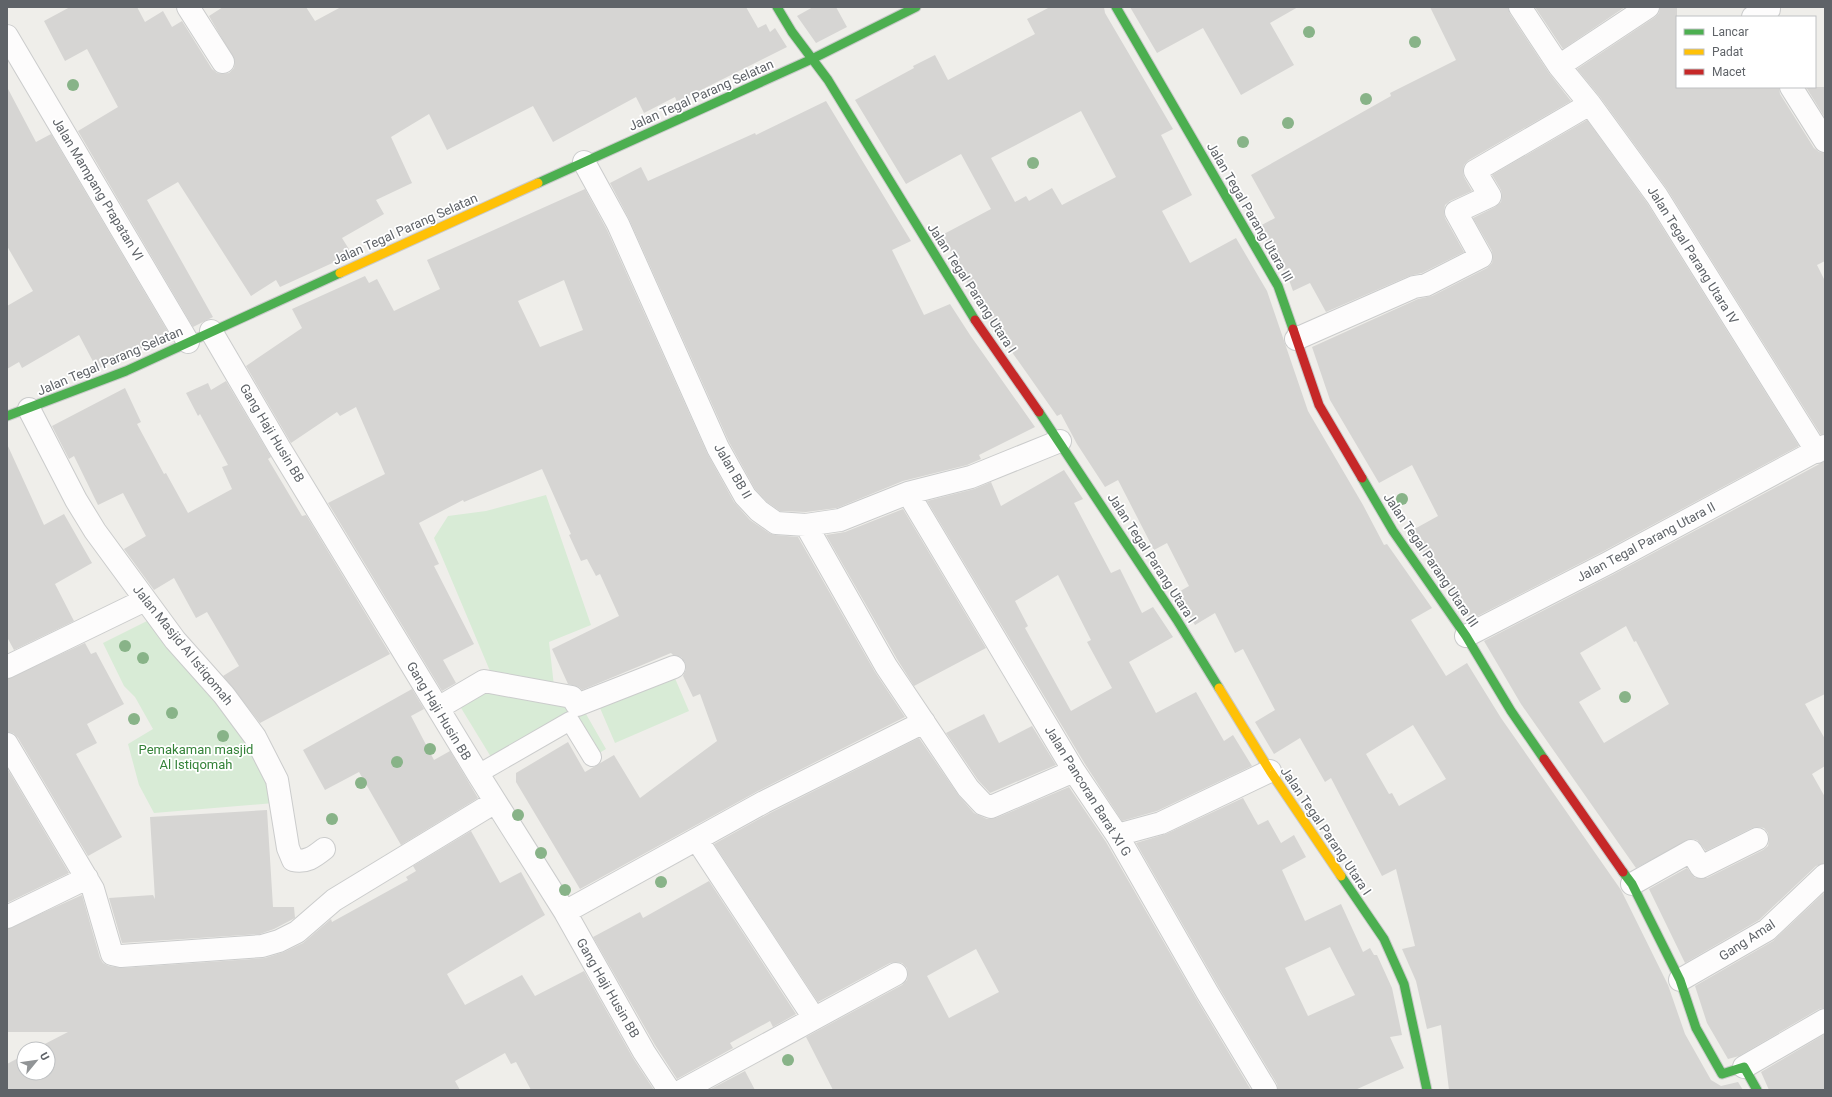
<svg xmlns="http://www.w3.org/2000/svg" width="1832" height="1097" font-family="Roboto,sans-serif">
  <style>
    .green { fill: #d8ebd6 }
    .building { fill: #d6d5d3; fill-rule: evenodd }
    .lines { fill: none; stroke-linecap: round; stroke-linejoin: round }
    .lane-casing { stroke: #cbcccc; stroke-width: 20 }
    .street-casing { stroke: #cbcccc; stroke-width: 24 }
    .fast-casing { stroke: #cacacb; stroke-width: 11 }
    .slow-casing { stroke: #cacacb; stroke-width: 11 }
    .jam-casing { stroke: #cacacb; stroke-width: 11 }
    .lane { stroke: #fdfcfc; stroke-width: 18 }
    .street { stroke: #fdfcfc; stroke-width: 22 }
    .fast { stroke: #4caf50; stroke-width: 9 }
    .slow { stroke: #ffc107; stroke-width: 9 }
    .jam { stroke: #c62828; stroke-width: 9 }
    .tree { fill: #88b388 }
    .labels { text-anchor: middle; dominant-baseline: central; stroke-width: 3.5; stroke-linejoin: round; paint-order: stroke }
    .street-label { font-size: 13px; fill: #5f6368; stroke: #fff }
    .park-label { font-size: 13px; fill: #348238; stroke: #fff }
  </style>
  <rect width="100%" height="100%" fill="#efeeea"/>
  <path class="green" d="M546 495 591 625 549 642 554 686 490 671 434 538 448 516 486 511Z
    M149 620 207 688 261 759 274 803 154 813 139 785 128 744 153 729 135 697 124 686 103 643Z
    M674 676 689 711 615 743 600 708Z
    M488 685 582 707 606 749 594 756 569 714 491 757 458 703Z"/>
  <path class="building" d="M70 7H137L145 22 163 11 172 27 182 21 212 69 217 73 223 74 229 73 234 68 235 61 209 16 223 7H306L315 21 341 7H746L758 28 766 24 770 32 775 28 787 47 677 102 675 97 644 113 636 97 553 142 533 106 447 150 429 114 391 137 412 183 376 200 384 214 342 238 352 254 280 287 276 280 251 296 178 182 147 200 213 317 193 327 78 131 118 107 87 49 65 61 44 21Z
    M813 7H836L847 27 816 43 797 16Z
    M1050 7H1104L1105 13 1173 129 1161 135 1192 195 1162 211 1190 263 1236 238 1267 291 1308 411 1363 505 1384 545 1387 544 1432 608 1411 620 1446 676 1467 663 1501 718 1621 890 1668 985 1685 1034 1711 1080 1721 1086 1738 1082 1743 1090H1449L1441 1025 1427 1029 1416 981 1402 949 1415 946 1396 869 1382 876 1331 778 1325 782 1300 738 1274 754 1255 722 1275 710 1243 649 1235 653 1215 613 1195 625 1175 594 1189 586 1167 543 1154 550 1118 480 1105 487 1077 444 1061 414 1057 416 990 321 970 288 942 235 991 209 961 154 906 184 855 100 914 68 913 66 935 55 948 80 1035 34 1027 19ZM1081 111 1116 177 1062 205 1052 188 1029 201 1026 196 1015 202 991 158ZM1413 725 1446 779 1399 806 1392 793 1389 794 1366 754Z
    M1130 7H1298L1270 23 1294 65 1241 95 1203 28 1157 53Z
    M1430 7H1508L1510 14 1549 73 1571 101 1469 160 1464 165 1463 171 1464 177 1472 191 1450 201 1445 205 1444 212 1445 218 1464 252 1422 273 1409 276 1326 312 1310 283 1293 291 1289 280 1258 227 1275 218 1251 175 1391 96 1390 93 1456 60Z
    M1535 7H1625L1563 49Z
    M1660 7H1677V87H1779L1780 94 1814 148 1819 152 1825 153V261L1817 265 1825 281V434L1821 435 1667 189 1600 97 1577 69 1655 17 1659 13Z
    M7 87 36 142 51 134 171 337 97 369 79 335 22 368 19 362 7 369V306L33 291 7 246Z
    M1806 87H1825V118Z
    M826 101 911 241 892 250 924 315 950 304 970 335 1035 427 979 455 981 459 967 465 903 481 837 508 806 512 780 511 767 502 755 489 729 442 629 219 610 183 641 167 648 181 755 133 756 135Z
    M1587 120 1647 203 1799 446 1602 552 1470 620 1455 595 1454 596 1409 532 1438 516 1412 465 1379 483 1330 400 1312 347 1418 299 1432 296 1487 268 1492 263 1493 258 1492 251 1473 218 1495 207 1501 202 1502 196 1501 190 1492 175Z
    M585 189 607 230 707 453 734 502 750 520 769 533 775 535 798 537 875 672 905 717 758 791 580 889 516 782V773L568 742 585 772 614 755 640 798 717 741 700 694 693 697 683 676 686 669 685 662 681 657 673 655 671 653 582 690 579 687 568 684 552 649 619 616 600 574 596 576 587 559 581 561 569 535 571 534 542 469 464 502 463 500 419 523 439 564 434 566 474 644 443 660 456 683 442 691 328 503 385 474 356 407 340 416 337 412 291 443 246 366 302 328 292 309 365 276 369 283 377 279 394 311 440 289 427 260ZM564 280 583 330 540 347 518 301Z
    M226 381 271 457 268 459 302 516 306 515 390 654 260 723 223 676 239 666 207 612 196 618 174 578 154 590 124 549 146 536 123 493 98 505 74 456 69 459 52 426 125 388 141 422 137 424 164 474 166 473 188 513 232 489 222 467 228 465 200 414 198 416 186 393 208 383 211 390Z
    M7 444 44 525 64 514 92 563 55 584 74 621 14 650 7 637Z
    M1825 461V694L1805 704 1825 739V766L1812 774 1825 797V863L1816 866 1759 920 1685 963 1649 889 1687 868 1695 878H1707L1763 850 1768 846 1769 840 1768 833 1764 828 1757 827 1752 828 1706 851 1697 840 1691 839 1636 868 1521 704 1484 641 1614 574ZM1626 626 1634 642 1636 641 1669 704 1604 743 1579 702 1601 689 1580 653Z
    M1064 470 1083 499 1074 503 1111 573 1120 569 1142 613 1153 607 1173 637 1129 662 1156 713 1196 692 1224 741 1233 735 1252 766 1157 811 1122 821 1085 764 927 501 974 489 991 482 1001 506ZM1058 575 1091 640 1087 642 1112 688 1071 711 1025 628 1028 626 1015 601Z
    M903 509 986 648 914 686 897 659 826 535 845 532Z
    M85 643 91 654 96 652 124 704 87 724 97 743 76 754 122 837 88 856 18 738 13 733 7 732V679Z
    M412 689 424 709 411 716 434 760 450 751 478 798 401 845 359 772 325 790 303 750Z
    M984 714 999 743 1032 726 1056 765 990 793 978 780 946 733Z
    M919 738 959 796 974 813 987 819 996 818 1069 787 1106 842 1196 998 1251 1090H833L806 1037 902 985 907 980 908 975 907 968 902 963 896 962 890 963 818 1002 714 844 770 813ZM976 949 999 992 949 1018 927 976Z
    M7 768 69 873 7 903Z
    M1243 798 1258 825 1268 820 1281 843 1294 835 1306 857 1282 870 1305 921 1341 904 1363 952 1370 948 1374 955H1377L1392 988 1402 1035 1390 1037 1404 1068 1355 1090H1278L1277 1084 1218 986 1136 843 1166 834ZM1330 947 1355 995 1308 1016 1285 968Z
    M267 810 273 907H294L295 918 274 929 260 934 122 943 109 898 153 895 155 899 150 817Z
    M471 831 500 883 521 872 545 915 447 974 465 1005 522 975 535 996 584 971 633 1058 654 1090H531L516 1062 511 1064 505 1053 455 1081 460 1090H7V1064L24 1055V1073H48V1049H35L68 1032H7V929L82 895 100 958 103 963 109 966 122 968 265 958 284 952 303 943 331 919 332 922 408 880 406 877 416 871 413 866Z
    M709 881 796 1014 773 1027 770 1021 730 1043 733 1048 677 1079 655 1045 593 937 640 912 643 918Z
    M1825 892V1008L1819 1009 1739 1056 1728 1059 1707 1023 1695 986 1773 941Z
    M1825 1034V1090H1769L1761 1072Z
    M745 1071 755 1090H709Z"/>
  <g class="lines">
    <g class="lane-casing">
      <path id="lane" d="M478 774 570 721 592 757"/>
    </g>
    <g class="street-casing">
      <path id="street" d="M188 7 223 62
        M1520 7 1559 66 1590 104 1657 196 1817 452
        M1753 17 1769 9V7
        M7 36 188 342
        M1559 66 1648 7
        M1791 87 1825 141
        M584 162 618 224 718 448 745 496 759 511 776 523 806 525 840 520 908 493 971 477 1060 441
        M211 331 279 447 478 774 565 912 644 1052 669 1090
        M1296 339 1414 287 1426 285 1481 257 1456 212 1490 196 1475 171 1590 104
        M29 409 76 500 95 531 175 640 224 695 255 737 277 780 288 848 293 860C306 863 314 857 324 849
        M908 493 1074 771 1117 835 1207 992 1266 1090
        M806 525 886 666 968 788 983 804 991 807 1074 771
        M1466 636 1608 563 1825 446
        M7 667 145 600
        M438 708 484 681 572 697 577 705 674 667
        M7 744 93 889 112 954 121 956 262 946 279 941 297 932 334 900 495 802
        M1117 835 1161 823 1270 771
        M697 840 814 1018
        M1632 884 1691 851 1701 867 1757 839
        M565 912 764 802 924 722
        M7 917 87 878
        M1680 980 1767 930 1825 875
        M1744 1067 1825 1020
        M683 1090 896 974"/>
    </g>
    <g class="fast-casing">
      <path id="fast" d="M777 7 792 32 828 80 975 320
        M1116 7 1278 286 1293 329
        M538 183 812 59 916 7
        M1039 412 1177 620 1219 688
        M7 416 126 371 340 273
        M1362 478 1393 531 1466 636 1511 711 1544 759
        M1623 872 1632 884 1680 980 1696 1028 1722 1074 1744 1067 1757 1090
        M1341 876 1384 939 1404 984 1427 1090"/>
    </g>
    <g class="slow-casing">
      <path id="slow" d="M340 273 538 183
        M1219 688 1270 771 1341 876"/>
    </g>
    <g class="jam-casing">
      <path id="jam" d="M975 320 1039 412
        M1293 329 1319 405 1362 478
        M1544 759 1623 872"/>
    </g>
    <use href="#lane" class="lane"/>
    <use href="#street" class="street"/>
    <use href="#fast" class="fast"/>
    <use href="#slow" class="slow"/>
    <use href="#jam" class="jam"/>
  </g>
  <g class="tree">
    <circle cx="1309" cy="32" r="6"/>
    <circle cx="1415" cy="42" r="6"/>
    <circle cx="73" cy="85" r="6"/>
    <circle cx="1366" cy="99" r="6"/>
    <circle cx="1288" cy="123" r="6"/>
    <circle cx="1243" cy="142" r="6"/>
    <circle cx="1033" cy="163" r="6"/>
    <circle cx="1402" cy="499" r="6"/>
    <circle cx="125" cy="646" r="6"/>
    <circle cx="143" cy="658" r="6"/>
    <circle cx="1625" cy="697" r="6"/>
    <circle cx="172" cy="713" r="6"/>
    <circle cx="134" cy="719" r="6"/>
    <circle cx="223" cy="736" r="6"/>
    <circle cx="430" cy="749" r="6"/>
    <circle cx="397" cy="762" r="6"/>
    <circle cx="361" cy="783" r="6"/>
    <circle cx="518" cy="815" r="6"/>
    <circle cx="332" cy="819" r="6"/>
    <circle cx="541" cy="853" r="6"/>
    <circle cx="661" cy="882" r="6"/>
    <circle cx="565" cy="890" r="6"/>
    <circle cx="788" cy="1060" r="6"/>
  </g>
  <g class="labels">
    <g class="street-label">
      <text transform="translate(701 95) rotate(-24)">Jalan Tegal Parang Selatan</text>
      <text transform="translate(98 189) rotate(59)">Jalan Mampang Prapatan VI</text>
      <text transform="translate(1250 212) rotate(60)">Jalan Tegal Parang Utara III</text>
      <text transform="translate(405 229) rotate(-24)">Jalan Tegal Parang Selatan</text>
      <text transform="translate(1693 255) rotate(58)">Jalan Tegal Parang Utara IV</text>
      <text transform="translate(972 288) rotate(57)">Jalan Tegal Parang Utara I</text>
      <text transform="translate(110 361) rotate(-23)">Jalan Tegal Parang Selatan</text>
      <text transform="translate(272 433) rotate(59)">Gang Haji Husin BB</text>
      <text transform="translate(733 471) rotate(60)">Jalan BB II</text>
      <text transform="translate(1646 542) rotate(-28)">Jalan Tegal Parang Utara II</text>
      <text transform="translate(1152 558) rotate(57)">Jalan Tegal Parang Utara I</text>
      <text transform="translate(1431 560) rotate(56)">Jalan Tegal Parang Utara III</text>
      <text transform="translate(183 645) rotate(51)">Jalan Masjid Al Istiqomah</text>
      <text transform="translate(439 711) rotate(59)">Gang Haji Husin BB</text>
      <text transform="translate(1088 791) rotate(58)">Jalan Pancoran Barat XI G</text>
      <text transform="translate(1326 831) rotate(56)">Jalan Tegal Parang Utara I</text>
      <text transform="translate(1747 940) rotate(-33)">Gang Amal</text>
      <text transform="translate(608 988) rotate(60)">Gang Haji Husin BB</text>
    </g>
    <g class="park-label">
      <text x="196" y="749">Pemakaman masjid<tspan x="196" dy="15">Al Istiqomah</tspan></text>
    </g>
  </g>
  <rect width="1832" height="1097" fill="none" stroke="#5f6368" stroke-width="16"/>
  <rect x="1676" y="16" width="140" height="72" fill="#ffffff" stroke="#bfc1c3"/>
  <rect x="1684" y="29" width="20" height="6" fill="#4caf50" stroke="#bfc1c3"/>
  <text x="1712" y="36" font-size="12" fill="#5f6368">Lancar</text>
  <rect x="1684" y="49" width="20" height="6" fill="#ffc107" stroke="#bfc1c3"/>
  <text x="1712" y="56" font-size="12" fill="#5f6368">Padat</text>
  <rect x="1684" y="69" width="20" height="6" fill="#c62828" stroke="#bfc1c3"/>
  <text x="1712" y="76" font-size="12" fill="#5f6368">Macet</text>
  <g transform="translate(36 1061) rotate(61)"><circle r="19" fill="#ffffff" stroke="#bfc1c3"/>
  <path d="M0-3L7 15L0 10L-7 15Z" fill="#919496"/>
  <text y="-6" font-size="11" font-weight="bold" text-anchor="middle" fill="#5f6368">U</text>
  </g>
</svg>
